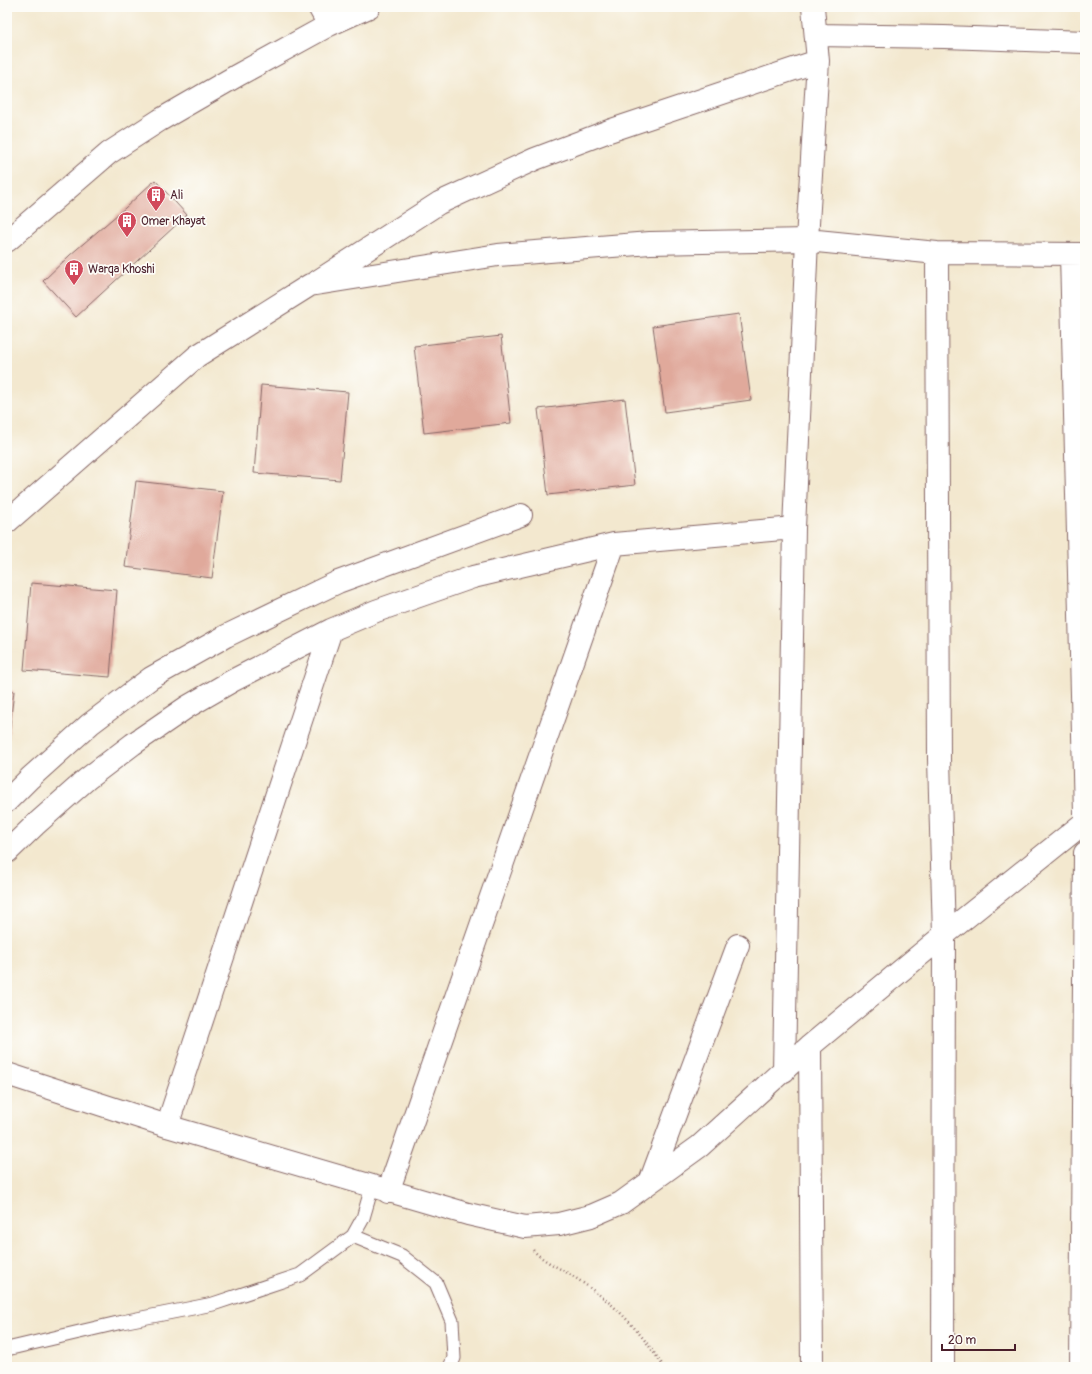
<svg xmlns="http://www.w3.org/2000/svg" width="1092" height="1374" font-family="Pangolin,sans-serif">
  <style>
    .building { fill: #e0a99b }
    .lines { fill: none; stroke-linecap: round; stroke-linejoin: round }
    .lane-casing { stroke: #856564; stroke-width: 15 }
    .street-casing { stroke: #856564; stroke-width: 24 }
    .path { stroke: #856564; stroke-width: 2.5; stroke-dasharray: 1 3; stroke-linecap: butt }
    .lane { stroke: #fff; stroke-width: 13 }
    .street { stroke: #fff; stroke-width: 22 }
    .labels { text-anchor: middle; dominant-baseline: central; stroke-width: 3.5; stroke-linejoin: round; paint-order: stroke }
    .poi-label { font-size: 12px; fill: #4a1f2b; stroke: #fdfcf7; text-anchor: start }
  </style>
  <rect width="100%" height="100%" fill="#fdfcf7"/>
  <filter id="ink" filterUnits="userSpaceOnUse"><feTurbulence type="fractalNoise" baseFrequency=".025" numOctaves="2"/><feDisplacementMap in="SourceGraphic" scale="8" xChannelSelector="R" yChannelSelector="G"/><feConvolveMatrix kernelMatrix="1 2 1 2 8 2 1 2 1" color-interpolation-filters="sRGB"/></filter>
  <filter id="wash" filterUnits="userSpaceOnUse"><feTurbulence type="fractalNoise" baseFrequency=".012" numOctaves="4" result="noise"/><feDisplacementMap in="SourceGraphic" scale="16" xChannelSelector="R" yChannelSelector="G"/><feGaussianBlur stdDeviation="0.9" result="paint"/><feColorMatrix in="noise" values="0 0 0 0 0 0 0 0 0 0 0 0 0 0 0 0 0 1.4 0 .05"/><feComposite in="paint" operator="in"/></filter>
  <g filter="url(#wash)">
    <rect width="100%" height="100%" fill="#f3e8cf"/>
    <g id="blocks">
      <path class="building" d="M155 180 187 215 76 317 43 281 70 255 125 208Z
        M739 314 751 400 665 412 653 326Z
        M501 336 511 423 424 433 414 346Z
        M261 385 348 392 340 480 254 473Z
        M625 399 635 485 548 495 538 409Z
        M136 481 223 491 212 578 125 567Z
        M31 583 117 590 110 677 24 670Z
        M7 690 14 691 8 743H7Z"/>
    </g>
  </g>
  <g filter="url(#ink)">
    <use href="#blocks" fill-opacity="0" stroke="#856564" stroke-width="1"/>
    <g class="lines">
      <g class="lane-casing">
        <path id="lane" d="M353 1236 402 1256 436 1283 452 1321 454 1358 450 1367
          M7 1349 122 1322 213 1304 300 1275 353 1236 363 1218 372 1187"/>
      </g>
      <g class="street-casing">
        <path id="street" d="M319 7 329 25
          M816 35 944 37 1085 42
          M7 241 109 153 160 120 238 75 329 25 369 7
          M937 253 939 759 944 935 943 1367
          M1071 254 1085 814
          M318 281 439 203 535 159 609 131 818 61
          M7 522 197 356 310 285 498 255 650 243 807 240 937 253 1085 254
          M7 801 30 778 90 724 151 678 226 636 338 582 521 515
          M7 852 35 825 87 779 133 744 187 707 232 681 331 630 376 611 473 577 614 544 794 528
          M810 1046 812 1367
          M784 1071 794 528 807 240 818 61 813 7
          M7 1074 167 1126 468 1214 525 1227 559 1224 591 1216 621 1203 700 1146 810 1046 944 935 1085 822
          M167 1126 331 630
          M650 1182 738 945
          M388 1192 614 544
          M1081 1367 1085 853"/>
      </g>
      <path class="path" d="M533 1250C542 1260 555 1266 566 1272 576 1278 585 1284 594 1291 623 1311 645 1339 664 1367"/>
      <use href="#lane" class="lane"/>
      <use href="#street" class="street"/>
    </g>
  </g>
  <defs>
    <g id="building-pin" transform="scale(1)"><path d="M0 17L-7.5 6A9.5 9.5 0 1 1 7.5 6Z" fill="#d1495b" stroke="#fdfcf7"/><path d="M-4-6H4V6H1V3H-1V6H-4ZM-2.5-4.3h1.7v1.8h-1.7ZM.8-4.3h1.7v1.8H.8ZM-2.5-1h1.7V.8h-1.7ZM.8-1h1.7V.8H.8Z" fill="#fff"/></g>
  </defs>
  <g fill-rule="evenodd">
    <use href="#building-pin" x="156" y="195"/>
    <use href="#building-pin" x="127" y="221"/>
    <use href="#building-pin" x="74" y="269"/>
  </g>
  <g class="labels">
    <g class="poi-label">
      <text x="170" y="195">Ali</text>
      <text x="141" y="221">Omer Khayat</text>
      <text x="88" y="269">Warqa Khoshi</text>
    </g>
  </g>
  <rect width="1092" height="1374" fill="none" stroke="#fdfcf7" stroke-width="24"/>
  <path d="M942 1344v6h73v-6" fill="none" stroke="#4a1f2b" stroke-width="2"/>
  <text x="948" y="1344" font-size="12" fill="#4a1f2b" stroke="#fdfcf7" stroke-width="3" paint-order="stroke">20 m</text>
</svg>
